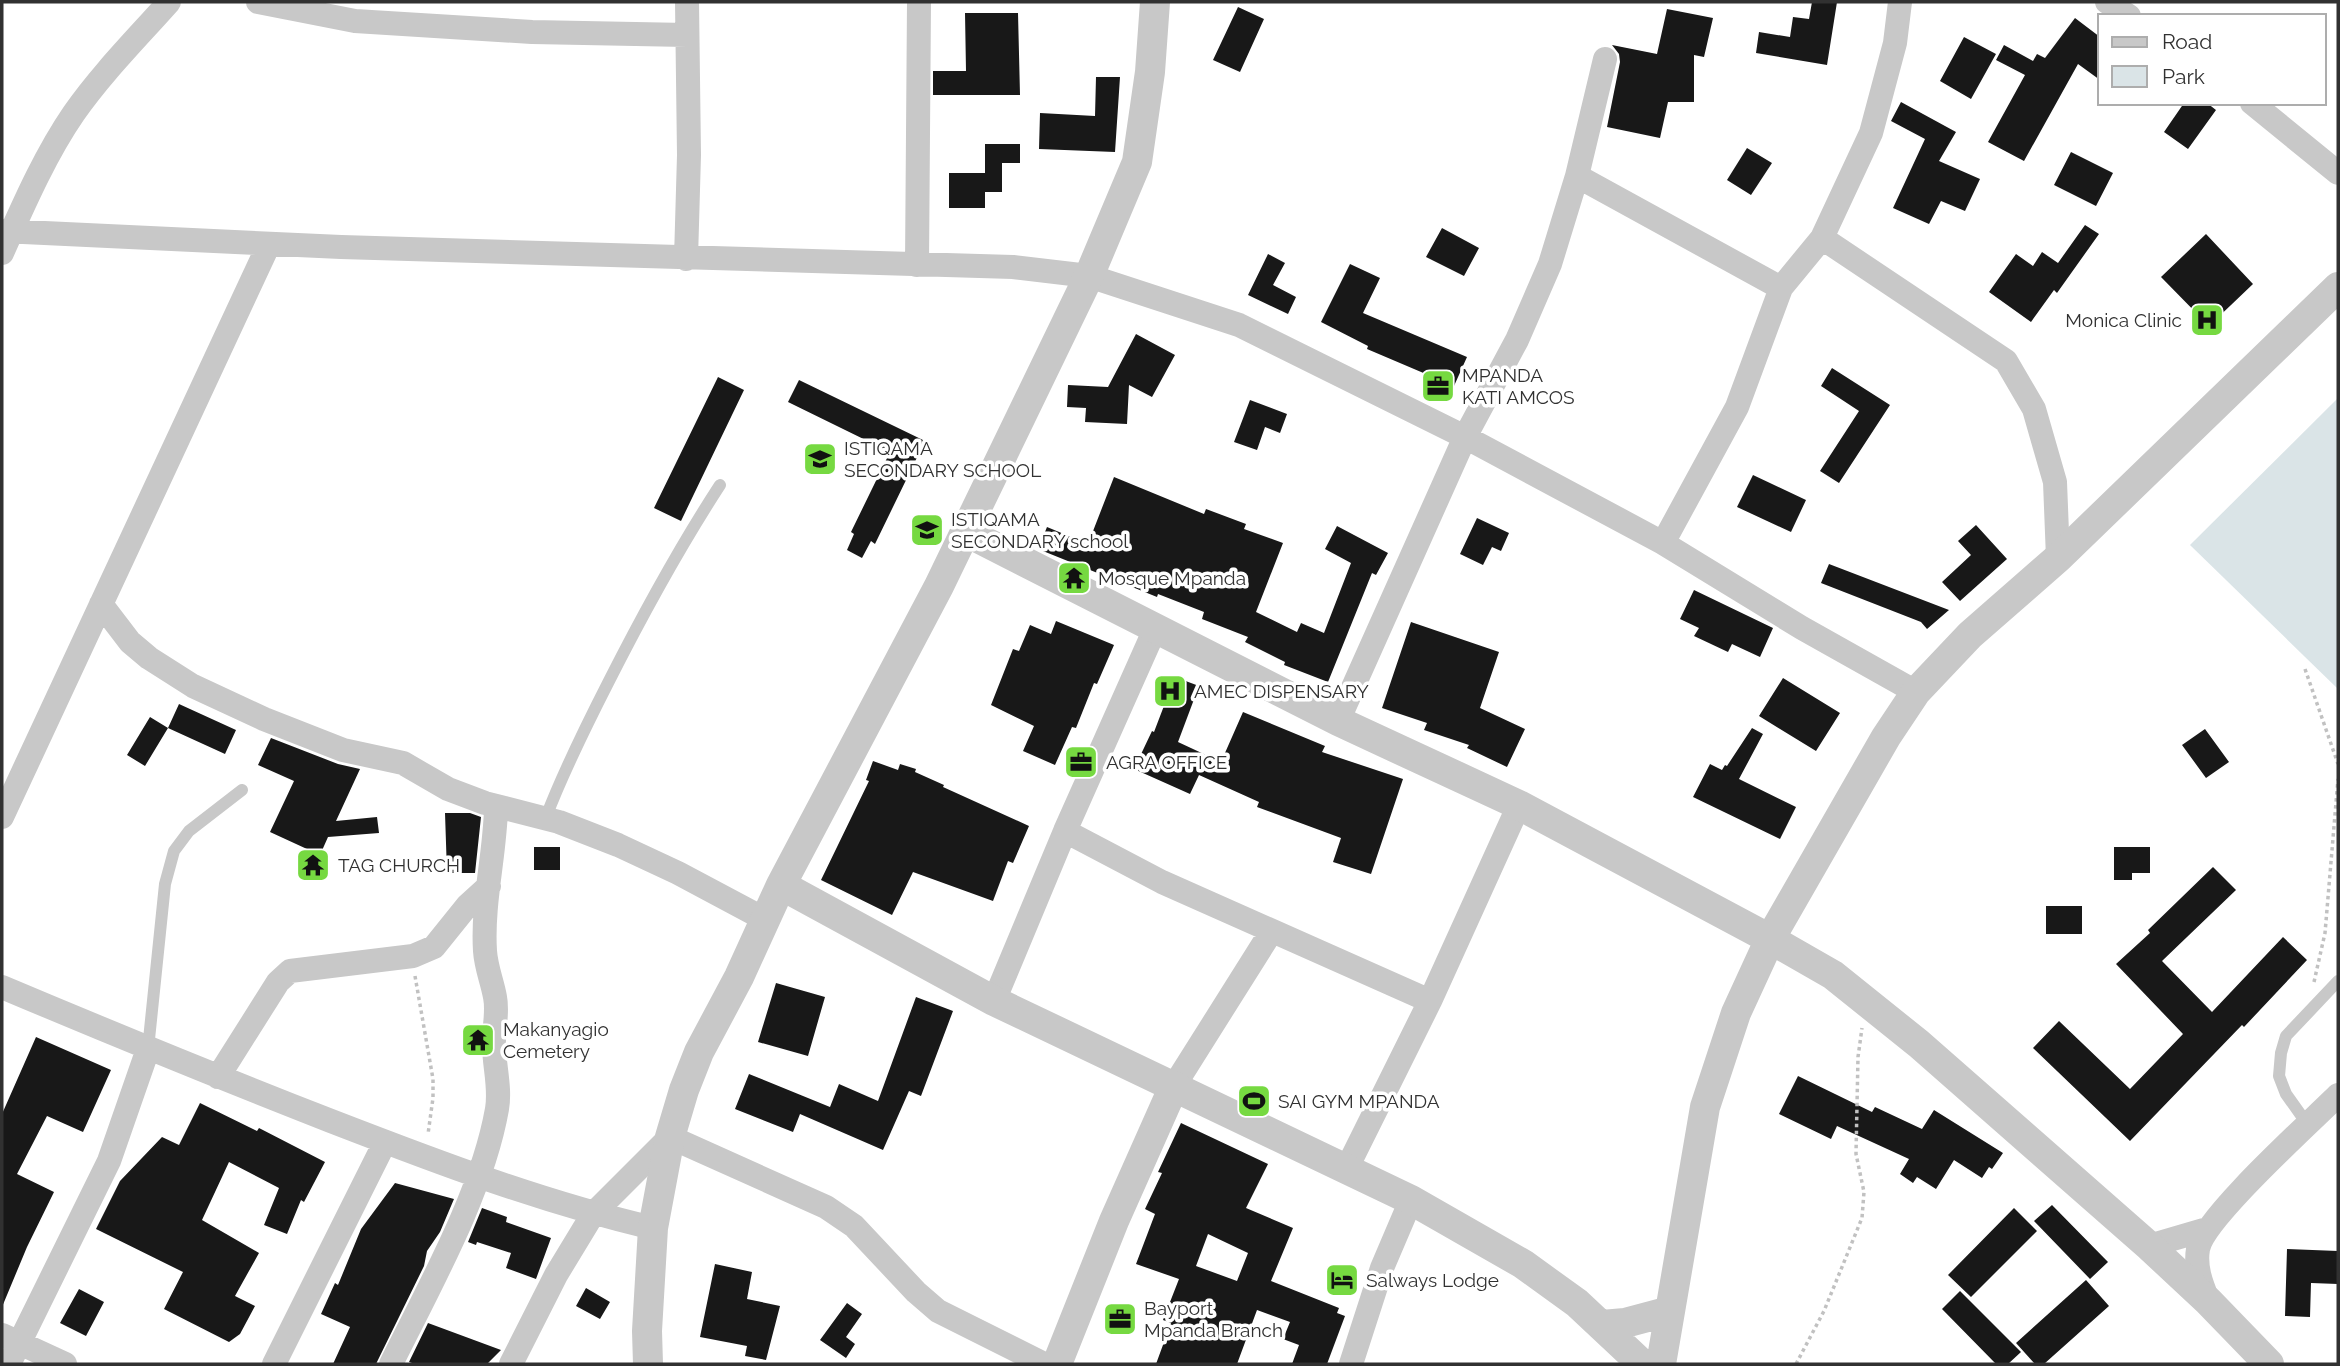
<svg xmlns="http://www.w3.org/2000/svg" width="2340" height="1366" font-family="Raleway,sans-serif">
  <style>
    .green { fill: #dae4e7 }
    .building { fill: #181818; fill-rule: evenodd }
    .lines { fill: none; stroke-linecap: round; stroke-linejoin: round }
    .path { stroke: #c1c1c1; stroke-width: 3.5; stroke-dasharray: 3.5 3.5; stroke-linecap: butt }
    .service { stroke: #c8c8c8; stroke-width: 12 }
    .minor { stroke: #c8c8c8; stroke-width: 24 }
    .tertiary { stroke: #c8c8c8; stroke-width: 30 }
    .labels { text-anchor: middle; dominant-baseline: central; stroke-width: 7; stroke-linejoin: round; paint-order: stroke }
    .poi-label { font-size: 19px; fill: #313131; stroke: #fff; text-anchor: start }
  </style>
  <rect width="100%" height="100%" fill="#fff"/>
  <path class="green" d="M2338 398V689L2190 545Z"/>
  <path class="building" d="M1812 2H1837L1827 65 1756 53 1759 32 1790 37 1793 17 1809 19Z
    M1238 7 1264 19 1240 72 1213 60Z
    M1667 9 1713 18 1704 57 1694 55V102H1668L1660 138 1607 127 1620 62 1619 54 1612 45 1657 54Z
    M965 13H1018L1020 95H933V71H966Z
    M2075 18 2100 37V80L2078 64 2024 161 1988 142 2025 75 1996 60 2004 45 2033 61 2037 54 2045 58Z
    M1964 37 1996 54 1971 99 1940 81Z
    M1096 77H1120L1115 152 1039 149 1040 113 1095 116Z
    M1901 102 1956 132 1939 161 1980 179 1965 211 1941 201 1929 224 1893 208 1925 139 1891 121Z
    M2184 103H2207L2216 110 2188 149 2164 132Z
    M985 144H1020V163H1002V192H985V208H949V173H985Z
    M1747 148 1772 163 1751 195 1727 180Z
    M2071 152 2113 173 2096 206 2054 185Z
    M2085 225 2099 234 2057 293 2054 290 2031 322 1989 292 2016 254 2033 266 2042 252 2058 263Z
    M1442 228 1479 248 1464 276 1426 257Z
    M2206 234 2253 284 2209 326 2161 277Z
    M1268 254 1285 263 1273 285 1296 297 1288 314 1248 295Z
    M1350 264 1380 278 1363 313 1467 357 1454 386 1367 349 1368 346 1321 322Z
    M1136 334 1175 355 1152 397 1129 385 1127 424 1085 422 1086 408 1067 407 1068 385 1108 387Z
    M1832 368 1890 405 1839 483 1820 471 1859 411 1821 386Z
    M718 377 744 390 681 521 654 508Z
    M799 380 925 441 875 544 871 541 862 558 847 550 854 534 851 532 890 452 788 402Z
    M1250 400 1287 414 1280 433 1265 427 1257 450 1234 442Z
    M1753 475 1806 500 1791 532 1737 507Z
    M1114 477 1204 514 1206 509 1246 524 1244 529 1283 543 1256 612 1297 632 1301 623 1324 633 1351 563 1325 549 1337 526 1388 553 1376 575 1372 573 1328 682 1284 665 1285 662 1245 642 1248 637 1202 619 1204 612 1158 594 1157 597 1038 549 1047 527 1088 544Z
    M1477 518 1509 533 1501 551 1492 547 1483 565 1460 554Z
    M1976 525 2007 559 1960 601 1942 582 1971 555 1958 541Z
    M1829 564 1949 610 1927 629 1921 622 1821 583Z
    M1694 590 1773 628 1760 657 1732 644 1728 652 1694 636 1699 628 1680 619Z
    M1056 621 1114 645 1097 684 1094 683 1076 728 1072 727 1055 765 1023 751 1034 726 991 705 1013 649 1019 651 1030 625 1051 634Z
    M1411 622 1499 652 1480 708 1525 729 1507 767 1467 748 1469 745 1424 730 1427 723 1382 708Z
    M1175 677 1199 686 1178 742 1221 762 1243 712 1325 746 1322 752 1403 779 1371 874 1333 862 1341 838 1257 807 1259 802 1199 775 1190 794 1134 769 1152 731 1154 732Z
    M1783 678 1840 713 1816 751 1759 716Z
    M179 704 236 730 225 754 168 728Z
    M150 717 168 728 145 766 127 755Z
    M1752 728 1763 734 1739 779 1796 807 1780 839 1693 797 1710 764 1722 770 1725 765 1727 766Z
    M2205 729 2229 762 2206 778 2182 745Z
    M271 738 338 764 360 769 336 821 377 817 379 833 328 837 320 855 270 832 294 781 258 765Z
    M873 761 898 770 900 764 916 769 915 772 944 785 943 787 1029 826 1013 863 1008 861 993 901 913 872 892 915 821 880 869 781 866 780Z
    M445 813H470L481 817 475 873H447Z
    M534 847H560V870H534Z
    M2114 847H2150V873H2132V880H2114Z
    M2213 867 2236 890 2162 961 2212 1012 2283 937 2307 960 2244 1027 2242 1025 2130 1141 2033 1048 2059 1021 2130 1089 2183 1034 2116 964 2150 933 2148 930Z
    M2046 906H2082V934H2046Z
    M776 983 825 997 808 1056 758 1042Z
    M916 997 953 1011 921 1096 909 1091 883 1150 800 1114 793 1132 735 1109 749 1074 830 1107 839 1084 878 1101Z
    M36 1037 111 1070 83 1132 47 1116 17 1174 54 1192 27 1247 2 1307V1114Z
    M1798 1076 1872 1112 1875 1107 1922 1129 1934 1110 2003 1153 1992 1169 1989 1167 1982 1178 1954 1160 1936 1189 1917 1177 1913 1183 1900 1174 1909 1159 1837 1126 1831 1139 1779 1114Z
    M200 1103 257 1131 259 1128 325 1162 304 1202 301 1200 287 1234 264 1225 279 1188 229 1162 202 1220 259 1253 235 1296 255 1306 240 1334 229 1342 164 1309 183 1272 96 1229 120 1181 162 1137 179 1145Z
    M1181 1123 1268 1164 1246 1208 1293 1228 1271 1281 1339 1308 1337 1313 1345 1316 1327 1364H1292L1299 1345 1283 1339 1290 1322 1257 1310 1237 1364H1156L1171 1323 1163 1320 1179 1279 1136 1264 1155 1214 1145 1209 1162 1173 1158 1172ZM1208 1234 1248 1253 1237 1281 1196 1266Z
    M395 1183 454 1199 440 1232 427 1251 424 1266 376 1364H333L350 1327 321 1314 335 1283 338 1285 361 1229Z
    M2052 1205 2108 1262 2090 1279 2034 1221Z
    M482 1208 507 1217 506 1222 551 1238 536 1279 506 1268 511 1253 477 1242 476 1245 468 1242Z
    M2014 1208 2037 1231 1971 1297 1948 1275Z
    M2287 1249 2338 1251V1284L2311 1283 2310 1317 2285 1316Z
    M715 1264 752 1272 747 1299 780 1306 766 1360 745 1356 747 1346 700 1337Z
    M2086 1280 2109 1306 2044 1364H2035L2016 1343Z
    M586 1288 610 1302 600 1319 576 1306Z
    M79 1289 104 1302 86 1336 60 1323Z
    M1960 1291 2021 1352 2008 1364H1996L1942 1309Z
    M847 1303 862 1314 846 1337 855 1344 846 1358 820 1340Z
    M428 1323 501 1350 487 1364H415L409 1362Z"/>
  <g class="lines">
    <path class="path" d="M2305 669 2338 764
      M415 976 433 1079V1098L428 1134
      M2314 982 2325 933 2338 779
      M1796 1364 1824 1311 1862 1218 1864 1192 1856 1154 1858 1057 1862 1028"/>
    <path class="service" d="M546 817C564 770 586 726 609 681 643 614 679 548 720 485
      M148 1049 165 884 174 851 189 831 242 790
      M2308 1125 2286 1094 2279 1076 2281 1053 2286 1036 2338 981"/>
    <path class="minor" d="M258 2 355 21 532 32 687 35
      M2107 2 2129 16
      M2252 103 2338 173
      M1577 176 1781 288
      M2 231 341 247 1013 267 1089 276 1239 325 1465 437 1663 543 1802 628 1916 692
      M1822 238 2006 361 2034 409 2055 482 2058 558
      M2 253C23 206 45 155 74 113 102 73 137 38 169 2
      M686 259 689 155 687 2
      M917 265 919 2
      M1663 543 1737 407 1781 288 1822 238 1871 133 1895 43 1900 2
      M101 604 130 642 149 658 193 686 264 719 343 750 403 763 448 789 485 803 559 822 618 845 678 873 766 920
      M1338 721 1465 437 1517 340 1550 264 1577 176 1605 59
      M2 817 269 244
      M1065 831 1162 882 1430 1001
      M2 987C111 1033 221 1078 331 1121 437 1162 542 1202 653 1228
      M994 1001 1065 831 1155 629
      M218 1077 278 982 290 971 413 956 434 947 467 906 489 886
      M1174 1086 1271 932
      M1347 1168 1430 1001 1519 805
      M2149 1246 2207 1229
      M2208 1300C2201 1283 2195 1267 2198 1249 2204 1218 2311 1122 2338 1095
      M2 1335 65 1364
      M9 1364 109 1161 148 1049
      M274 1364 385 1142
      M391 1364C429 1287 482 1194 497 1109 501 1086 493 1063 494 1040 494 1026 498 1012 495 997 492 981 486 967 485 951 482 903 495 855 496 808
      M511 1364 556 1275 593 1214 670 1137 826 1207 854 1226 916 1292 938 1311 1044 1364
      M1351 1364 1382 1268 1411 1200"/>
    <path class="tertiary" d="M966 532 1338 721 1519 805 1770 939 1833 975 1919 1044 2149 1246 2208 1301 2269 1364
      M781 885 994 1001 1411 1200 1523 1264 1577 1303 1642 1364
      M1602 1325 1625 1323 1670 1311
      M648 1364 647 1331 653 1228 670 1137 684 1090 699 1052 739 977 781 885 939 586 1089 276 1137 162 1150 72 1155 2
      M1057 1364 1114 1221 1174 1086
      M1661 1364 1705 1107 1736 1013 1770 939 1886 737 1916 692 1970 635 2058 558 2338 287"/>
  </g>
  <defs>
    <g id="hospital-square" transform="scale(1.75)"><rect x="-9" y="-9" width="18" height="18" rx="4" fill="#76d941" stroke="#fff"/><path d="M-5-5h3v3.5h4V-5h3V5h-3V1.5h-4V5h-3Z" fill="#111"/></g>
    <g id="office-square" transform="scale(1.75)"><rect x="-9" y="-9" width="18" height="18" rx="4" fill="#76d941" stroke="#fff"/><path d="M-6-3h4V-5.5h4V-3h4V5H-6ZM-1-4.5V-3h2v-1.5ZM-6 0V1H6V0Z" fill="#111"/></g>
    <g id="school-square" transform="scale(1.75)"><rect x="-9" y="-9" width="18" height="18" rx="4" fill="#76d941" stroke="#fff"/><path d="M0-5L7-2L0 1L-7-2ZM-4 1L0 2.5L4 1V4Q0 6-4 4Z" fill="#111"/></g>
    <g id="temple-square" transform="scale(1.75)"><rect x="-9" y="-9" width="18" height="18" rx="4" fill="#76d941" stroke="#fff"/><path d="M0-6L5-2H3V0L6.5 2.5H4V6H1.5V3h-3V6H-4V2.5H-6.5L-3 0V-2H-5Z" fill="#111"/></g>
    <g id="stadium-square" transform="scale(1.75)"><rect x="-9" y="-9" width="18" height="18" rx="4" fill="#76d941" stroke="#fff"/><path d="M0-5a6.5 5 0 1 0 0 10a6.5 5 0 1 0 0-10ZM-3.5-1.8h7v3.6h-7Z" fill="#111"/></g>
    <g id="hotel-square" transform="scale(1.75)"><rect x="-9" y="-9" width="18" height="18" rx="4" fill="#76d941" stroke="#fff"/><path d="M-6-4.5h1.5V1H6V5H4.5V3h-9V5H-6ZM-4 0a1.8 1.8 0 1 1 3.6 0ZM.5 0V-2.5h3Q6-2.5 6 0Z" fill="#111"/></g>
  </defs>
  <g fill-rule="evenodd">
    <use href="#hospital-square" x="2207" y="320"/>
    <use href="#office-square" x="1438" y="386"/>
    <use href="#school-square" x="820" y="459"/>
    <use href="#school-square" x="927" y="530"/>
    <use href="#temple-square" x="1074" y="578"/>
    <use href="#hospital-square" x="1170" y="691"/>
    <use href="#office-square" x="1081" y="762"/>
    <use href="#temple-square" x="313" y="865"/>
    <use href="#temple-square" x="478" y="1040"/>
    <use href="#stadium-square" x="1254" y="1101"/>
    <use href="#hotel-square" x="1342" y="1280"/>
    <use href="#office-square" x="1120" y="1319"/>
  </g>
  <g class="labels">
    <g class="poi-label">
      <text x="2182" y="320" text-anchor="end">Monica Clinic</text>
      <text x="1462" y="375">MPANDA<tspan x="1462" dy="22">KATI AMCOS</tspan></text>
      <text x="844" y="448">ISTIQAMA<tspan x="844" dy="22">SECONDARY SCHOOL</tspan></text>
      <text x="951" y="519">ISTIQAMA<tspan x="951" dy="22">SECONDARY school</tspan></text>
      <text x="1098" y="578">Mosque Mpanda</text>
      <text x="1194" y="691">AMEC DISPENSARY</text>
      <text x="1106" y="762">AGRA OFFICE</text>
      <text x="338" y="865">TAG CHURCH</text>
      <text x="503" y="1029">Makanyagio<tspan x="503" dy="22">Cemetery</tspan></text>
      <text x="1278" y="1101">SAI GYM MPANDA</text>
      <text x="1366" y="1280">Salways Lodge</text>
      <text x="1144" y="1308">Bayport<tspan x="1144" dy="22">Mpanda Branch</tspan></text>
    </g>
  </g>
  <rect width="2340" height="1366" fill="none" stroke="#313131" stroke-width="7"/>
  <rect x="2098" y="14" width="228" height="91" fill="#ffffff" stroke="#adadad" stroke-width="2"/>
  <rect x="2112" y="37" width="35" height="10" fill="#c8c8c8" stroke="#adadad" stroke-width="2"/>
  <text x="2162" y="49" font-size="21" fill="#313131">Road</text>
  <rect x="2112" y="66" width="35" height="21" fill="#dae4e7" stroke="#adadad" stroke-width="2"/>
  <text x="2162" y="84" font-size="21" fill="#313131">Park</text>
</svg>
